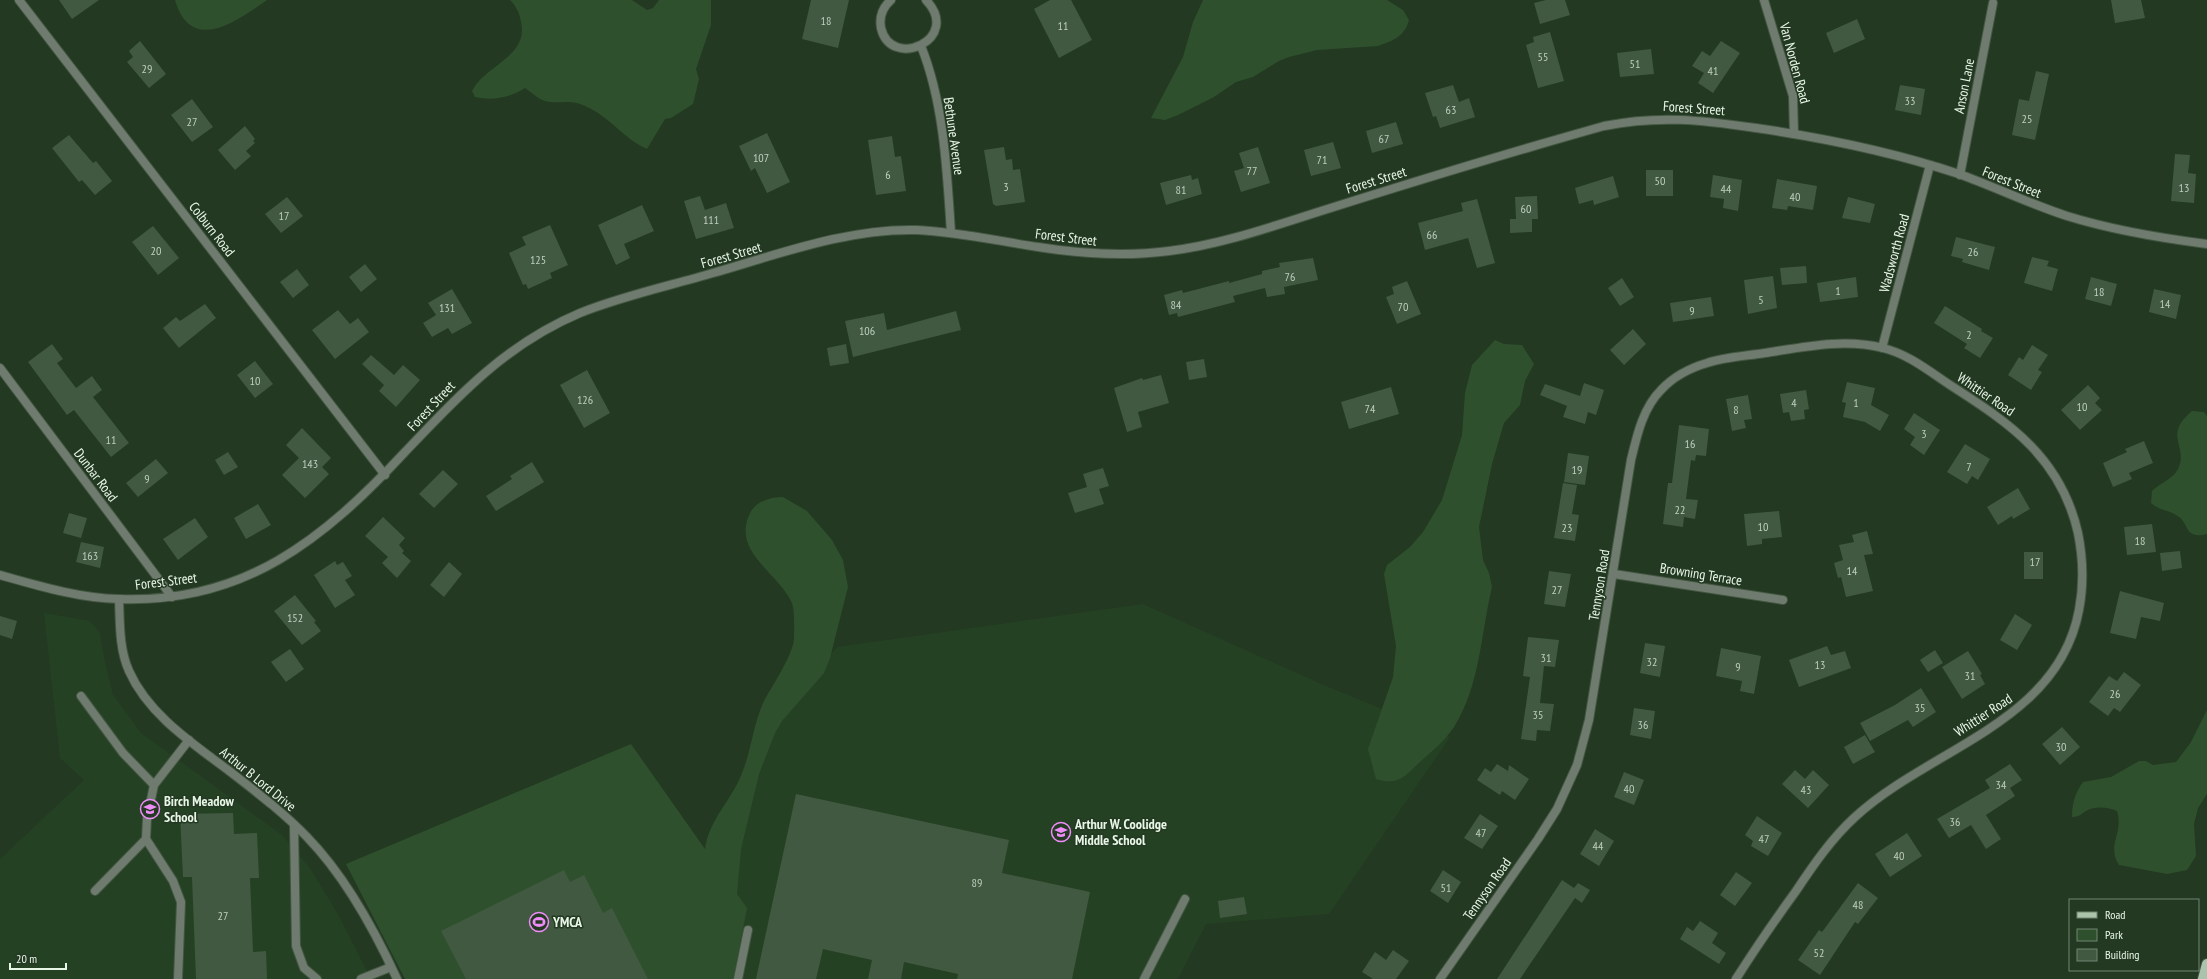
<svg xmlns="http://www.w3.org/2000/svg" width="2207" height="979" font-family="'PT Sans Narrow',sans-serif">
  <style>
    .built { fill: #254124 }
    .green { fill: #2e502d }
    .building { fill: #415940 }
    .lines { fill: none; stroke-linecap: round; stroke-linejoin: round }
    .service-casing { stroke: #435742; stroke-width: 10 }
    .minor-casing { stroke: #435742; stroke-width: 10 }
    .tertiary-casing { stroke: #435742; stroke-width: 10 }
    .primary-casing { stroke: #435742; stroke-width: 12 }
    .service { stroke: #707b6f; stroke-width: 8 }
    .minor { stroke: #707b6f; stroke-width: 8 }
    .tertiary { stroke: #707b6f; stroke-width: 8 }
    .primary { stroke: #acc3ab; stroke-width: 10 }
    .labels { text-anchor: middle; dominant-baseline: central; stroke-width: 3; stroke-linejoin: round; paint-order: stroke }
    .number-label { font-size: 12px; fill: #becfbd }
    .street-label { font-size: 14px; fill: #e8f6e7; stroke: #233922 }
    .poi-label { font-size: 14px; font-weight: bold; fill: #e8f6e7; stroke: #233922; text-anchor: start }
  </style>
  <rect width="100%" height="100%" fill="#233922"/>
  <path class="built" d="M1143 604 1319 683 1450 737 1329 914 1206 924 1178 979H707L753 749 837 647Z
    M44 613 90 621 100 633 104 658 113 695 141 733 282 835 310 868 339 916 371 979H0V859L84 780 60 758Z"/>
  <path class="green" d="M175 0H267C237 21 191 55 175 0Z
    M510 0H632L647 10 653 8 659 0H711V25L696 69 699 79 693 104 671 118 665 119 647 149C624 139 610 117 587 107 570 98 560 105 545 101 538 99 531 92 525 88 509 98 493 101 475 97L472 91C485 65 529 57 521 22 520 14 516 6 510 0Z
    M1203 0H1387L1403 10 1409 20C1405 36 1393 41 1378 46L1317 50 1289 57 1279 61 1253 77 1236 82 1214 97 1178 115 1165 120 1151 118 1183 57 1193 22Z
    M1495 340 1504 344 1522 345 1534 364 1525 381 1520 405 1504 423 1492 464 1479 527 1483 560 1489 573 1492 587C1481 633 1480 686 1454 727 1445 741 1432 751 1420 762 1405 776 1399 786 1376 779L1368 749 1393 677 1396 646 1384 574 1387 565 1410 547 1423 532 1442 500 1462 435 1465 393 1472 365Z
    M2192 411 2204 412 2207 416V534C2183 540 2190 522 2176 515 2166 509 2160 511 2151 503L2152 491C2160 483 2173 479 2178 469 2189 446 2162 436 2192 411Z
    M783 497 807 511 832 540 843 560 848 587 830 658 824 673 782 721 775 733 759 774 741 849 737 894 747 908 733 979H405L346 864 631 744 705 849C709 819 732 800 742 773 752 749 753 723 765 699 773 685 793 654 794 639 794 629 795 612 792 603 778 572 731 552 750 513 756 501 771 497 783 497Z
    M2207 710V794L2198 808 2194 824 2196 856 2187 870 2167 874 2119 865C2106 845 2124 833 2117 811 2108 807 2095 806 2086 811 2081 814 2079 817 2072 817 2072 803 2075 793 2083 782L2111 777 2139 761H2146L2153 765 2176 762 2191 742Z"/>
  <path class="building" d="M59 0H99L72 19Z
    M811 0H849L838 48 802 39Z
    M1050 0H1071L1092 40 1059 58 1034 9Z
    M1546 0H1565L1570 15 1540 24 1534 3Z
    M2111 0H2141L2145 18 2115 23Z
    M1857 19 1865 39 1834 53 1826 33Z
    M1550 32 1564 81 1538 88 1526 45 1534 42 1533 37Z
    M140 41 166 74 149 88 127 62 133 57 129 51Z
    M1721 41 1740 53 1713 93 1698 83 1704 73 1692 66 1702 51 1710 56Z
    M1651 49 1654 74 1620 77 1617 53Z
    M2036 71 2049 74 2035 140 2012 135 2019 99 2029 101Z
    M1453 85 1459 102 1469 98 1475 117 1440 128 1436 116 1433 117 1425 93Z
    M1900 85 1925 89 1921 115 1895 110Z
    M192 99 213 127 192 142 171 115Z
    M1396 122 1403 144 1372 153 1366 131Z
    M245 126 255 139 253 141 255 143 246 151 251 156 235 170 218 150Z
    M767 133 790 182 767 193 755 168 751 171 739 146Z
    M69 135 93 163 96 161 112 181 95 195 82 180 79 182 52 148Z
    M892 136 895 157 901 156 906 191 876 195 868 140Z
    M1333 142 1341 168 1311 176 1304 150Z
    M1004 147 1006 160 1012 159 1013 170 1020 169 1025 202 996 206 993 204 984 150Z
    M1258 147 1270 183 1241 192 1234 171 1244 168 1239 153Z
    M2175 154 2190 155 2188 173 2196 174 2194 203 2171 201Z
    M1646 170H1673V196H1646Z
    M1191 175 1192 180 1198 178 1202 194 1166 205 1160 183Z
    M1713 175 1742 180 1738 211 1723 208 1724 199 1710 197Z
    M1613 176 1619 197 1594 205 1593 200 1579 204 1575 188Z
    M1777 179 1817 186 1813 210 1788 206 1787 210 1772 208Z
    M700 196 705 210 726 203 734 228 696 239 684 201Z
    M1537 196 1538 219H1532V232L1510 233V219H1516L1515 197Z
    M287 197 303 216 281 233 265 214Z
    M1848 197 1875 204 1870 223 1842 218Z
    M1477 199 1495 263 1477 268 1468 238 1425 250 1418 223 1463 211 1461 203Z
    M642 205 654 231 624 244 630 258 616 265 598 225Z
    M550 225 568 265 550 273 552 278 528 289 526 284 523 285 509 253 526 245 522 237Z
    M153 226 179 258 158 275 132 242Z
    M1956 237 1995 247 1989 270 1962 262 1963 259 1951 256Z
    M2032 257 2049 261 2047 266 2058 269 2052 291 2024 283Z
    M1313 258 1318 280 1284 287 1285 294 1267 297 1265 288 1233 296 1235 302 1178 317 1177 313 1169 315 1164 295 1182 290 1183 293 1229 281V283L1262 274V271L1280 267 1279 263Z
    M365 264 377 279 361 292 349 277Z
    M1806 266 1807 283 1782 285 1780 268Z
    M297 269 309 285 293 298 280 282Z
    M1773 276 1777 308 1748 314 1744 280Z
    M1856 277 1858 297 1820 302 1817 283Z
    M2091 277 2117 284 2111 306 2085 299Z
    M1622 278 1634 297 1620 306 1608 288Z
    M1407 281 1421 314 1397 324 1386 297 1394 294 1392 287Z
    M452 289 472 323 452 334 448 328 432 337 423 323 436 315 428 303Z
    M2154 289 2181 295 2176 319 2149 312Z
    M1711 297 1714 316 1673 322 1670 303Z
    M205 304 216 318 179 348 163 328 176 317 180 321Z
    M1945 306 1982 329 1981 331 1993 338 1980 358 1964 348 1967 344 1934 323Z
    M338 310 350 324 358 318 369 332 335 359 312 330Z
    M956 311 961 330 853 357 845 321 884 313 887 330Z
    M1633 329 1646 344 1624 365 1610 350Z
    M52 344 63 359 57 363 76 388 92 376 102 390 93 397 129 443 111 457 74 410 67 415 28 362Z
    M846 344 849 363 830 366 827 348Z
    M2032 345 2048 355 2038 370 2042 372 2031 390 2008 375 2019 357 2023 360Z
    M371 355 394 375 403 365 420 380 396 407 379 391 384 385 362 364Z
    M1204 359 1207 377 1189 380 1186 362Z
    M255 361 273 384 255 398 237 375Z
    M587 370 610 413 584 428 560 385Z
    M1161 375 1169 403 1138 412 1142 427 1127 432 1114 388 1142 378 1143 380Z
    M1847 382 1875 388 1871 405 1889 415 1880 431 1865 422 1843 417 1846 403 1842 402Z
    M1584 383 1604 390 1596 415 1588 412 1585 424 1563 417 1567 406 1540 395 1545 384 1580 396Z
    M2088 385 2100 398 2095 403 2102 410 2080 430 2061 410Z
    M1391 387 1399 414 1349 429 1341 402Z
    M1806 390 1809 409 1804 410 1805 419 1791 421 1789 412 1783 413 1780 394Z
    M1748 395 1752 419 1744 420 1746 428 1732 431 1726 399Z
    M1914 413 1940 430 1924 455 1910 445 1915 437 1904 429Z
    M1679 425 1709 429 1706 456 1696 455 1695 461 1691 460 1686 499 1698 500 1695 519 1684 517 1683 527 1663 524 1668 483H1672Z
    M302 428 331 458 322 467 329 474 305 498 282 475 299 458 286 445Z
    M2144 441 2153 463 2129 473 2132 479 2113 487 2103 463 2127 452 2125 449Z
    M1965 444 1990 459 1978 480 1972 476 1967 484 1947 472Z
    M228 452 238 467 224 475 215 460Z
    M1568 453 1589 456 1585 485 1564 482Z
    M156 459 168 473 138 497 126 483Z
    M532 462 544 482 496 511 486 496 512 479 510 476Z
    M1103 468 1109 486 1099 489 1104 504 1075 513 1068 493 1087 487 1083 474Z
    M443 470 458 484 434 508 419 494Z
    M1563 483 1577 485 1572 514 1579 515 1575 541 1554 538Z
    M2018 488 2030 509 2013 519 2012 516 1998 525 1987 507Z
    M258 504 271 525 246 539 234 518Z
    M1779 511 1782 537 1762 539V544L1747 546 1744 514Z
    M69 513 87 518 81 538 63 533Z
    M383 517 405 538 399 545 404 551 402 553 411 561 397 578 382 563 388 557 365 536Z
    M195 518 208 537 178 560 163 539Z
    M2152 524 2156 552 2127 555 2124 527Z
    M1867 531 1873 554 1864 555 1873 591 1846 597 1841 577 1838 578 1834 563 1843 560 1839 545 1854 542 1852 535Z
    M81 542 104 547 100 568 76 562Z
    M2180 551 2182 568 2162 571 2160 553Z
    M2024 552H2043V579H2024Z
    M335 561 337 565 343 562 352 576 345 580 355 595 335 608 314 575Z
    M449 562 462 574 444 597 430 585Z
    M1549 571 1571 574 1565 607 1544 604Z
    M2120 591 2164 603 2160 621 2141 617 2136 639 2110 633Z
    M295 595 316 621 314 622 321 631 302 645 274 611Z
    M2015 614 2032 625 2017 650 2000 640Z
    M0 616 17 621 12 639 0 635Z
    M1528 637 1559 640 1555 667 1544 666 1540 703 1554 704 1550 731 1537 730 1536 741 1521 739 1530 677 1523 676Z
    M1645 643 1665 646 1660 677 1640 673Z
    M1827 646 1831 655 1845 651 1851 668 1799 687 1789 660Z
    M1721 648 1761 656 1754 694 1740 691 1742 681 1716 676Z
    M290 649 304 669 286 682 271 662Z
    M1935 650 1943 663 1928 672 1920 660Z
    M1968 651 1982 674 1980 675 1985 684 1962 699 1942 667Z
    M2124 672 2141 685 2120 712 2114 708 2108 716 2089 702 2109 676 2117 681Z
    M1921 688 1936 712 1913 727 1908 720 1870 741 1860 723 1895 705Z
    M1634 708 1655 711 1651 739 1630 735Z
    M2062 727 2080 747 2060 765 2042 744Z
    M1865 735 1875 752 1853 764 1844 747Z
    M1497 764 1508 771 1509 765 1529 779 1515 800 1502 791 1500 795 1477 780 1485 768 1491 772Z
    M2010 764 2022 780 2010 788 2015 796 1986 815 2001 839 1986 849 1971 825 1949 838 1937 819 1990 788 1985 780Z
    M1795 770 1805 779 1813 770 1829 785 1808 808 1782 784Z
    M1624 772 1644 780 1634 805 1614 797Z
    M796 794 1009 840 1002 873 1090 892 1072 979H957L958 974 904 962 901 979H868L872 960 823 949 816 979H756Z
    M233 813 234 834 257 833 259 878H250L253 952 266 951 267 979H196L192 877H183L180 814Z
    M1480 814 1498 826 1482 849 1464 838Z
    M1757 816 1782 833 1768 856 1751 846 1753 841 1745 835Z
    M1595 829 1614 841 1599 866 1580 854Z
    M1907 833 1922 856 1890 877 1875 854Z
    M564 870 570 882 584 875 603 913 612 908 648 979H466L441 931Z
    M1443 870 1461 882 1448 903 1430 891Z
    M1736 872 1752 883 1735 906 1720 895Z
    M1562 880 1574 888 1578 883 1590 890 1582 903 1575 898 1520 979H1497Z
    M1858 883 1878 898 1858 924 1855 922 1820 975 1798 960 1819 930 1822 932Z
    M1244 897 1247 914 1220 918 1218 901Z
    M1700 921 1718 933 1712 943 1726 953 1719 964 1680 939 1687 927 1693 931Z
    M1393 950 1409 961 1396 979H1373L1362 972 1375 952 1386 960Z"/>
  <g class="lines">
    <g class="service-casing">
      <path id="service" d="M81 696 123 753 154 785
        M294 825 296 946 304 968 317 979
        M146 839 173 881 181 902 178 979
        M95 891 146 839 147 819 154 785 189 740
        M361 979 391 967
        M738 979 748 930
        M1144 979 1185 899"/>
    </g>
    <g class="minor-casing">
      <path id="minor" d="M19 0 385 475
        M891 0C883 7 879 17 881 28 891 71 963 39 926 0
        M1764 0 1793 96 1794 134
        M921 46C944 103 947 172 951 233
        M1960 175 1993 3
        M1882 348 1930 165
        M0 368 172 597
        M1614 574 1783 600
        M119 599C120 623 119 649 129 671 148 714 192 743 228 770 255 791 283 812 307 837 344 875 375 931 397 979
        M1440 979 1538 839 1557 809 1577 765 1589 720 1631 460C1637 435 1643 408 1661 390 1673 377 1690 368 1707 363 1725 357 1746 356 1765 353 1804 347 1844 338 1883 348 1908 354 1929 371 1950 385 2011 424 2061 458 2078 533 2083 558 2084 584 2079 610 2058 723 1930 748 1855 817 1832 838 1814 864 1796 891 1775 920 1755 949 1736 979"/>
    </g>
    <g class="tertiary-casing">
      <path id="tertiary" d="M0 575C39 586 79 598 119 599 244 604 324 539 404 453 458 396 506 344 580 313 622 296 669 286 713 273 779 254 848 228 917 230 958 232 998 241 1038 247 1082 254 1125 257 1169 251 1226 244 1282 223 1337 206 1426 178 1515 151 1604 126 1659 115 1701 120 1756 128 1825 138 1893 152 1959 174 1995 187 2030 204 2067 216 2112 230 2160 238 2207 244"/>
    </g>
    <g class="primary-casing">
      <path id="primary" d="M2203 979 2207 964"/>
    </g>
    <use href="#service" class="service"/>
    <use href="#minor" class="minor"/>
    <use href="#tertiary" class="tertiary"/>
    <use href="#primary" class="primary"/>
  </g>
  <defs>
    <g id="school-ring" transform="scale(1)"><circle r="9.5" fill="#233922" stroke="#ee8cf8" stroke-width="1.5"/><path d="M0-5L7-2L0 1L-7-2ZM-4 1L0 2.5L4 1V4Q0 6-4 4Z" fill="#ee8cf8"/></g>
    <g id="stadium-ring" transform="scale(1)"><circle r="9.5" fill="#233922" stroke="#ee8cf8" stroke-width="1.5"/><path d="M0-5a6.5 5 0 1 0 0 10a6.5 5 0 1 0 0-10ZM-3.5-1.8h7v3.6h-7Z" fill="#ee8cf8"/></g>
  </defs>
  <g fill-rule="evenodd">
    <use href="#school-ring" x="150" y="809"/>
    <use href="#school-ring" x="1061" y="832"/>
    <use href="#stadium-ring" x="539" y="922"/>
  </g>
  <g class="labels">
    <g class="number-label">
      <text x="826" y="20">18</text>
      <text x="1063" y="25">11</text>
      <text x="1543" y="56">55</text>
      <text x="1635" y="63">51</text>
      <text x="147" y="68">29</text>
      <text x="1713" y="70">41</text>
      <text x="1910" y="100">33</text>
      <text x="1451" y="109">63</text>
      <text x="2027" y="118">25</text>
      <text x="192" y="121">27</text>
      <text x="1384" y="138">67</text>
      <text x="761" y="157">107</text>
      <text x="1322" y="159">71</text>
      <text x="1252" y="170">77</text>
      <text x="888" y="174">6</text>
      <text x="1660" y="180">50</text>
      <text x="1006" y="186">3</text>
      <text x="2184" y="187">13</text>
      <text x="1726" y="188">44</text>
      <text x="1181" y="189">81</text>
      <text x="1795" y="196">40</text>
      <text x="1526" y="208">60</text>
      <text x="284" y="215">17</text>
      <text x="711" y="219">111</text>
      <text x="1432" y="234">66</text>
      <text x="156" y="250">20</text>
      <text x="1973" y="251">26</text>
      <text x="538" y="259">125</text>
      <text x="1290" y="276">76</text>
      <text x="1838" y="290">1</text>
      <text x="2099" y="291">18</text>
      <text x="1761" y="299">5</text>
      <text x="2165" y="303">14</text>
      <text x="1176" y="304">84</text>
      <text x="1403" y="306">70</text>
      <text x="447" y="307">131</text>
      <text x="1692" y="310">9</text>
      <text x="867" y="330">106</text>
      <text x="1969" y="334">2</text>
      <text x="255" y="380">10</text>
      <text x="585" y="399">126</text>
      <text x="1794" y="402">4</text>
      <text x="1856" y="402">1</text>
      <text x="2082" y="406">10</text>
      <text x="1370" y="408">74</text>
      <text x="1736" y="409">8</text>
      <text x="1924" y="433">3</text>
      <text x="111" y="439">11</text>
      <text x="1690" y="443">16</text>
      <text x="310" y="463">143</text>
      <text x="1969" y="466">7</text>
      <text x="1577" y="469">19</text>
      <text x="147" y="478">9</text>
      <text x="1680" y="509">22</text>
      <text x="1763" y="526">10</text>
      <text x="1567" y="527">23</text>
      <text x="2140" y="540">18</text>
      <text x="90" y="555">163</text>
      <text x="2035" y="561">17</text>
      <text x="1852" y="570">14</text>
      <text x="1557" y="589">27</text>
      <text x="295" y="617">152</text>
      <text x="1546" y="657">31</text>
      <text x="1652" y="661">32</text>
      <text x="1820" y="664">13</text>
      <text x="1738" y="666">9</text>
      <text x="1970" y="675">31</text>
      <text x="2115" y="693">26</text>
      <text x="1920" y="707">35</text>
      <text x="1538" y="714">35</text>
      <text x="1643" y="724">36</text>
      <text x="2061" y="746">30</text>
      <text x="2001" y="784">34</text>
      <text x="1629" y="788">40</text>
      <text x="1806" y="789">43</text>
      <text x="1955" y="821">36</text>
      <text x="1481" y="832">47</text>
      <text x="1764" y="838">47</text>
      <text x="1598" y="845">44</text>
      <text x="1899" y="855">40</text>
      <text x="977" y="882">89</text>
      <text x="1446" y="887">51</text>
      <text x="1858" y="904">48</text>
      <text x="223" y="915">27</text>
      <text x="1819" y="952">52</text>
    </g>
    <g class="street-label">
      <text transform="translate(1795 63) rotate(75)">Van Norden Road</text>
      <text transform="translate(1964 86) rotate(-79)">Anson Lane</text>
      <text transform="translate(1694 108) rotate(4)">Forest Street</text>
      <text transform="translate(954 136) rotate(82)">Bethune Avenue</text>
      <text transform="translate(1376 180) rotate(-17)">Forest Street</text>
      <text transform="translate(2012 182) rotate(22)">Forest Street</text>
      <text transform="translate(212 229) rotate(52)">Colburn Road</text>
      <text transform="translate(1066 237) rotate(7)">Forest Street</text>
      <text transform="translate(1894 253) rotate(-75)">Wadsworth Road</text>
      <text transform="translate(731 255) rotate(-16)">Forest Street</text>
      <text transform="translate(1986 394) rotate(34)">Whittier Road</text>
      <text transform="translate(431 406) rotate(-47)">Forest Street</text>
      <text transform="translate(96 475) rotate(53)">Dunbar Road</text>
      <text transform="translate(1701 574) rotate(9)">Browning Terrace</text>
      <text transform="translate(166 581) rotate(-7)">Forest Street</text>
      <text transform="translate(1599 585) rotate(-81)">Tennyson Road</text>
      <text transform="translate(1983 715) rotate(-33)">Whittier Road</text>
      <text transform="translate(258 779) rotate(39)">Arthur B Lord Drive</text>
      <text transform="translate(1487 889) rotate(-55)">Tennyson Road</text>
    </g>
    <g class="poi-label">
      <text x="164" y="801">Birch Meadow<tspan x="164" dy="16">School</tspan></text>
      <text x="1075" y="824">Arthur W. Coolidge<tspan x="1075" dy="16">Middle School</tspan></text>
      <text x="553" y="922">YMCA</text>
    </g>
  </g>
  <rect x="2069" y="899" width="130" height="72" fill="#233922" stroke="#728571"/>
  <rect x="2077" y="912" width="20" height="6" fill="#acc3ab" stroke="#728571"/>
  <text x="2105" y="919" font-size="12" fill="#e8f6e7">Road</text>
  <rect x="2077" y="929" width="20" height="12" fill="#2e502d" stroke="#728571"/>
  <text x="2105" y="939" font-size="12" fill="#e8f6e7">Park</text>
  <rect x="2077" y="949" width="20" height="12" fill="#415940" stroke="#728571"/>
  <text x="2105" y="959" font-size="12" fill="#e8f6e7">Building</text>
  <path d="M10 963v6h56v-6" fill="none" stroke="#e8f6e7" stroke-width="2"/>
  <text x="16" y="963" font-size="12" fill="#e8f6e7" stroke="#233922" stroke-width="3" paint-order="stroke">20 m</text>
</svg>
